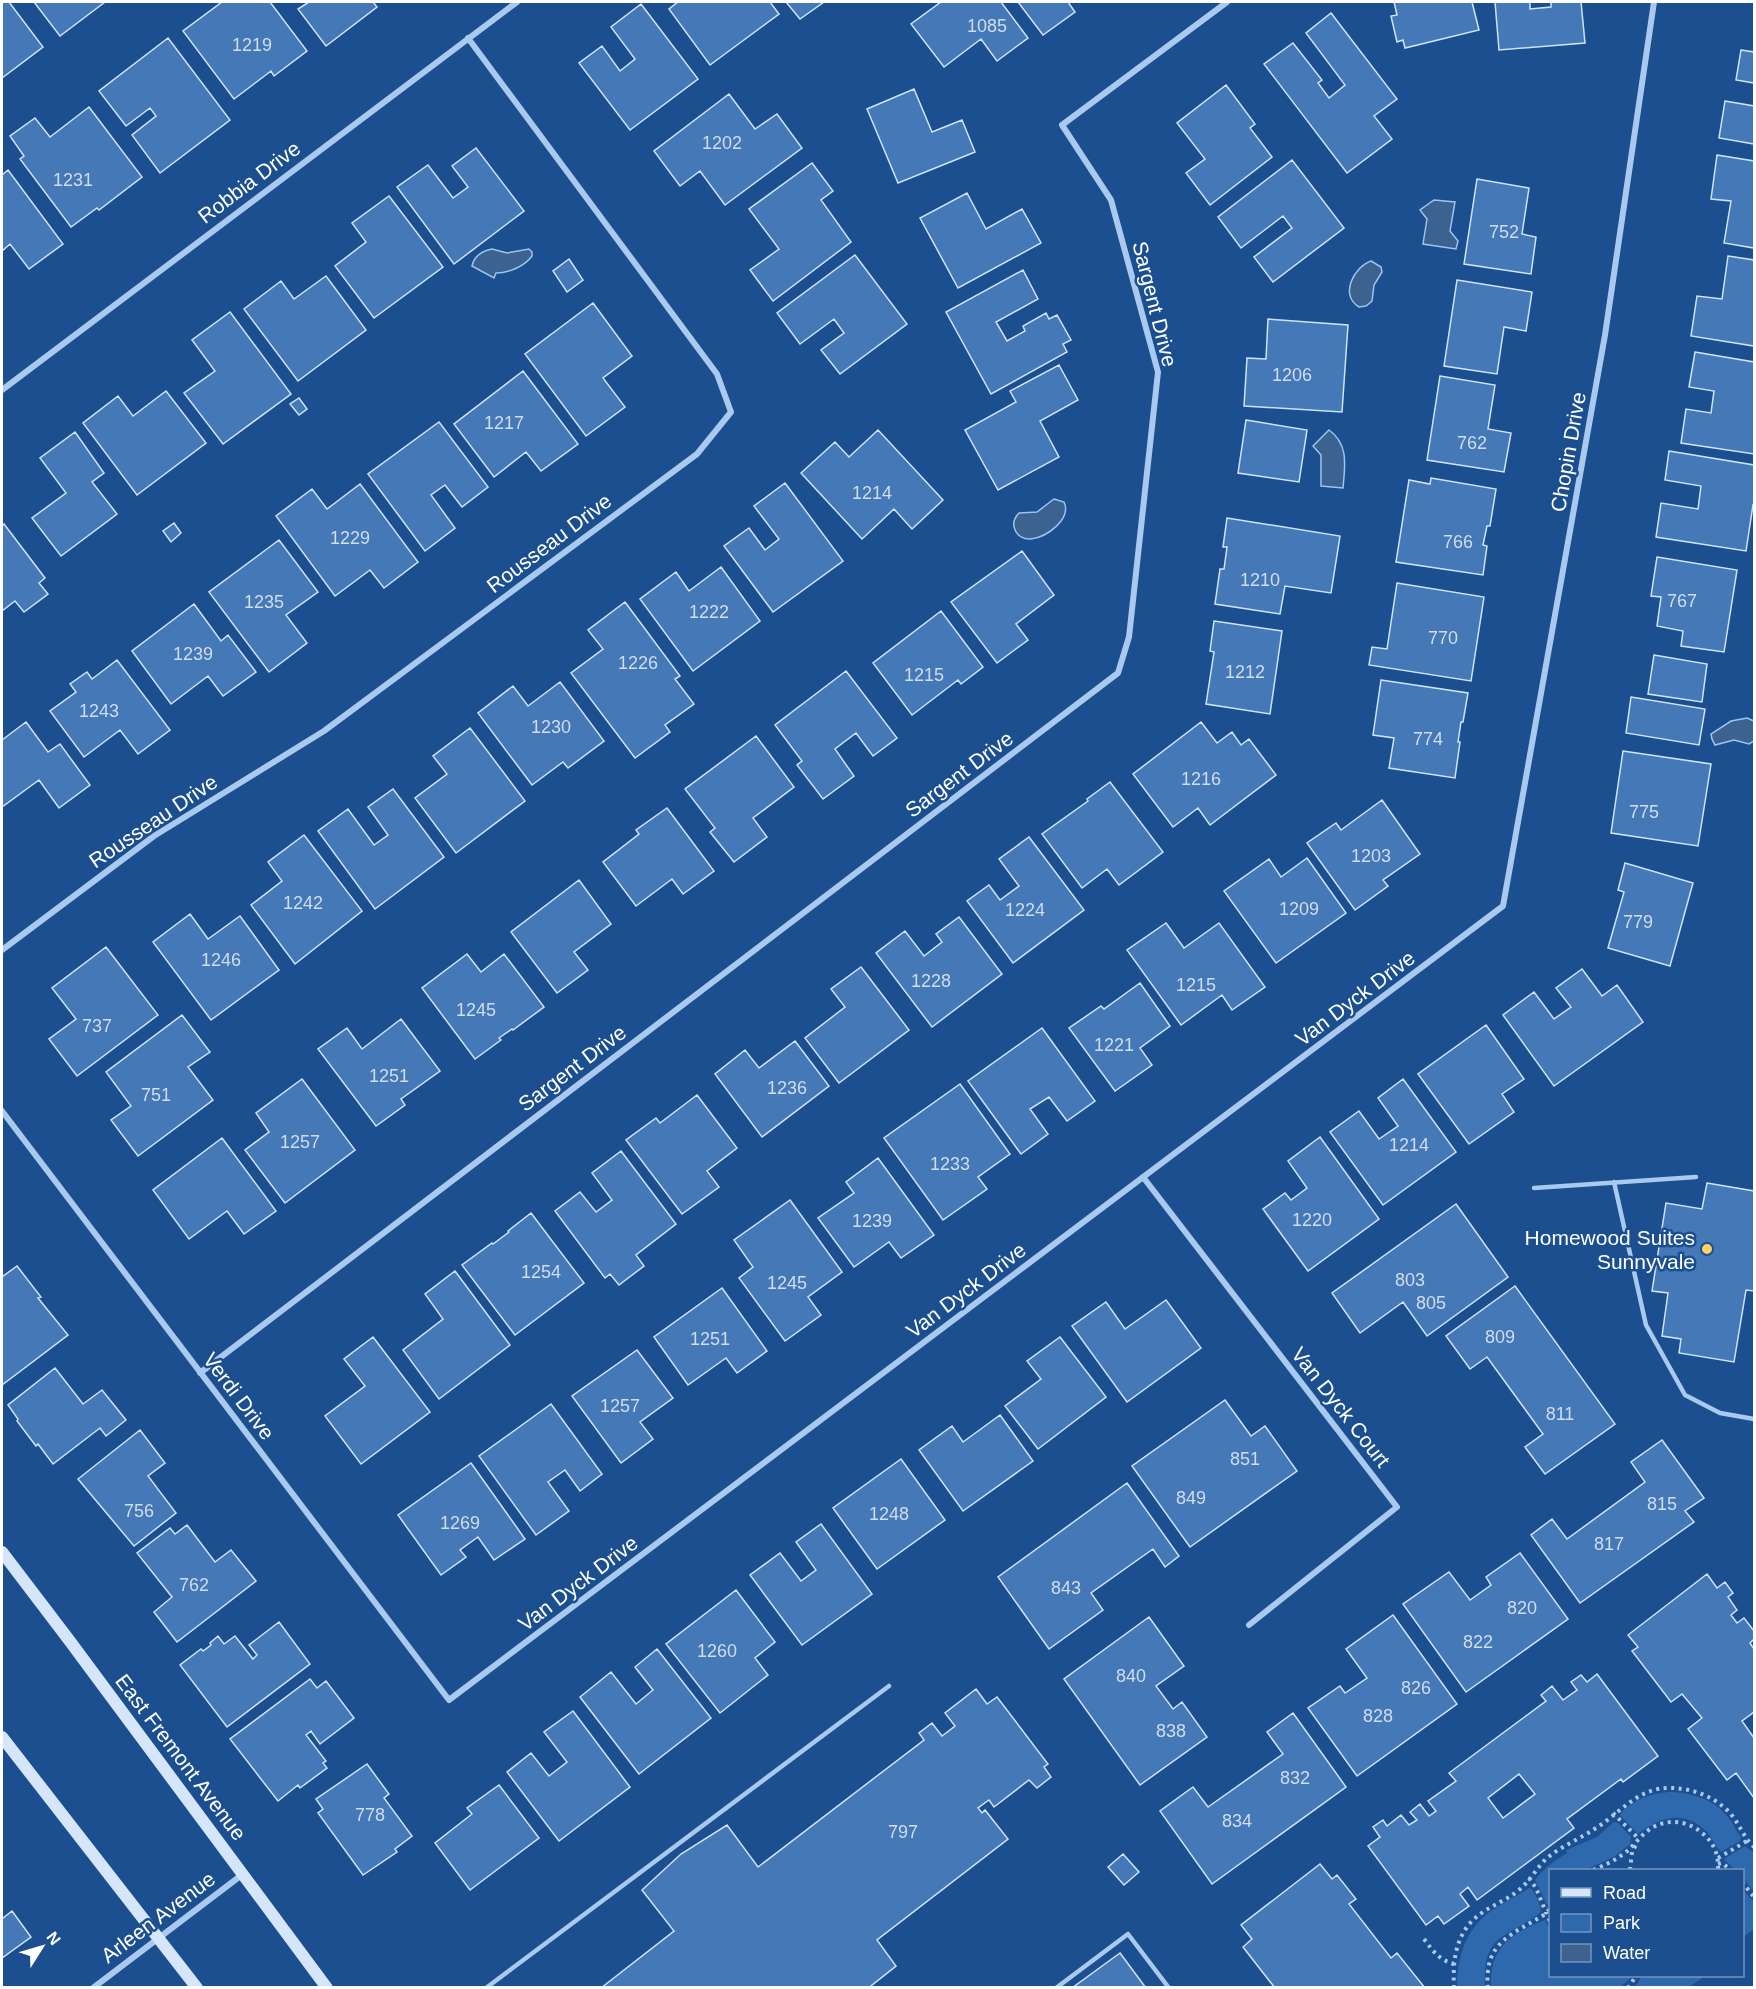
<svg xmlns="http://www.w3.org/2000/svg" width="1756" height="1989" font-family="Helvetica,sans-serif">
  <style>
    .green { fill: #2e69ad }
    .water { fill: #3c6290; stroke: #9cc4f0; stroke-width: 1.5 }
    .building { fill: #4478b7; stroke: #cfe3fa; stroke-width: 1.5; fill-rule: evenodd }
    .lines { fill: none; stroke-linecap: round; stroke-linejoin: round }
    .path { stroke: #a9c9ee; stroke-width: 4; stroke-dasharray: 3 4.5; stroke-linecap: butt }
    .service { stroke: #a9c9ee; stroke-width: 4.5 }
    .minor { stroke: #a9c9ee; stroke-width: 6 }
    .secondary { stroke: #d6e6fa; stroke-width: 12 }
    .poi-dot { fill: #ffd166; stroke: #1b4f8f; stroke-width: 2 }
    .labels { text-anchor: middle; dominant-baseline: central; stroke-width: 5; stroke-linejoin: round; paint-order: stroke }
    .number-label { font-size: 18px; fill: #d0dded }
    .street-label { font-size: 21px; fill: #fff; stroke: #1b4f8f }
    .poi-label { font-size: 21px; fill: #fff; stroke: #1b4f8f; text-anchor: end }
  </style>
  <rect width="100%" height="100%" fill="#1b4f8f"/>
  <path class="green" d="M1668 1792C1690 1792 1714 1799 1728 1817 1733 1823 1736 1831 1741 1837L1740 1841 1721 1852C1715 1847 1713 1838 1707 1832 1684 1809 1660 1817 1638 1834L1620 1815C1630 1800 1651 1794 1668 1792Z
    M1614 1822 1618 1823 1631 1837 1630 1844 1615 1856 1586 1870H1550V1903L1547 1905 1535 1880C1545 1867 1554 1861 1567 1853L1566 1850 1597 1837Z
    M1745 1846 1754 1853V1892L1743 1878 1742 1870H1735L1724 1859Z
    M1529 1888C1535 1890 1541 1905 1541 1912 1508 1939 1482 1932 1485 1987H1457C1457 1955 1467 1925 1497 1907 1508 1900 1518 1896 1529 1888Z
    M1742 1889 1754 1902V1929L1743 1937Z
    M1545 1920 1550 1930V1976H1632V1977L1620 1987H1491C1489 1948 1511 1933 1545 1920Z
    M1642 1976H1705L1689 1987H1635Z"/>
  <path class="water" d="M1434 200 1455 202 1450 231 1458 241 1456 249 1423 244 1427 219 1420 210Z
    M492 249 507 253 529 249 532 252V256C525 266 509 273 496 273L494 278 472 266C474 256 482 251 492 249Z
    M1371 261 1381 267 1382 272 1374 285 1372 301 1366 306 1359 307C1339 295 1354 267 1371 261Z
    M1329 430C1349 444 1345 466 1343 488L1321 486V455L1313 446Z
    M1054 499 1064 502C1072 519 1047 537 1031 539 1016 540 1008 524 1019 513L1037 512Z
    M1747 718 1754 721V741L1749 744 1734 740 1715 745 1712 739 1711 734 1731 721Z"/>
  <path class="building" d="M2 2H9L43 47 2 78Z
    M34 2H105L60 36Z
    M222 2H270L307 51 274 76 271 71 234 99 183 31Z
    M309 2H373L377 7 326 46 298 9Z
    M678 2H770L779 14 710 65 669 9Z
    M786 2H824L800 19Z
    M941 2H1001L1028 38 997 61 981 39 944 67 911 24Z
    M1018 2H1068L1075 12 1043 35Z
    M1394 2H1472L1479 30 1405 48 1403 40 1397 42 1391 16 1397 15Z
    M1495 2H1530V9L1551 7V2H1581L1585 43 1499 50Z
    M641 4 698 79 630 130 579 63 602 46 620 71 635 59 611 27Z
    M1331 13 1397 99 1374 116 1392 139 1347 173 1264 64 1293 43 1322 80 1318 83 1329 98 1345 85 1306 33Z
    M168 38 230 120 160 173 132 135 156 116 150 108 126 126 99 91Z
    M1741 50 1754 52V83L1736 80Z
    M1226 85 1255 124 1250 128 1272 157 1210 205 1186 173 1205 159 1177 123Z
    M914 89 932 132 962 120 975 152 898 183 867 109Z
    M729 94 755 129 777 114 802 148 725 205 700 171 680 186 654 151Z
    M1725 101 1754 106V144L1719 138Z
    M89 107 142 177 99 210 97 208 71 227 20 159 24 156 10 136 35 118 50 137Z
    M476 148 524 211 454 264 397 187 428 165 453 198 468 187 452 166Z
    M1717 155 1754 161V248L1724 243 1731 201 1711 199Z
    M1292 160 1344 228 1273 282 1254 257 1292 228 1283 216 1241 248 1218 217Z
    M812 163 833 191 821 200 851 242 773 301 750 270 779 249 749 209Z
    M8 170 63 244 29 269 10 244 2 251V175Z
    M1477 179 1529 188 1522 234 1536 237 1531 274 1464 264Z
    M967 193 986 229 1022 209 1041 243 958 288 920 218Z
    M389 196 443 267 374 318 335 266 366 242 352 223Z
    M855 255 907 324 840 374 821 350 844 333 834 319 800 344 777 313Z
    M1728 256 1754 260V346L1691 336 1697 296 1722 299Z
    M569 259 583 280 567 292 553 271Z
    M1023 270 1038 299 996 322 1007 341 1025 331 1023 326 1046 313 1049 319 1057 315 1071 340 1063 344 1067 352 991 394 946 312Z
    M326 276 366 330 298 381 244 309 281 281 294 299Z
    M1457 280 1532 292 1526 331 1504 327 1497 374 1444 366Z
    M593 303 632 356 603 378 625 407 586 436 525 354Z
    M230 312 291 394 223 444 184 393 215 371 192 340Z
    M1268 319 1348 325 1342 412 1244 406 1247 358 1266 359Z
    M1695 352 1754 362V454L1681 443 1686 409 1711 413 1714 391 1689 387Z
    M1059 365 1078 400 1040 421 1059 457 998 490 965 430 1016 402 1010 391Z
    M523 371 578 444 541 471 526 452 494 477 454 424Z
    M1440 376 1495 385 1488 429 1511 433 1504 472 1427 460Z
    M166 391 206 443 137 495 83 423 118 396 133 416Z
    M299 398 307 409 299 415 290 404Z
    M1246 420 1307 430 1299 482 1238 473Z
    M439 422 488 487 462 507 445 485 431 495 455 528 425 551 368 474Z
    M878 430 943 500 912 529 894 509 862 539 801 473 835 442 849 457Z
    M75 432 104 473 92 482 117 514 61 556 32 518 66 493 40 458Z
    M1669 451 1754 465V506L1753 505 1746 551 1656 537 1661 503 1698 509 1701 486 1665 480Z
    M1431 478 1496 489 1490 526H1487L1483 545 1487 546 1483 575 1396 562 1409 480 1430 484Z
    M785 483 843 561 773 612 724 546 749 528 765 550 779 539 754 506Z
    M360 484 418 562 384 588 370 570 335 596 276 516 312 489 327 509Z
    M1227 518 1340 536 1331 593 1285 586 1280 614 1215 604 1220 569H1224L1227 547H1223Z
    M174 523 181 533 171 542 163 531Z
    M4 524 45 578 39 583 48 594 24 612 15 601 2 611V526Z
    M279 540 318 592 286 615 307 643 269 672 209 592Z
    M1022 551 1054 595 1016 624 1028 640 997 663 951 602Z
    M1657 557 1737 570 1724 652 1681 646 1683 631 1657 626 1661 597 1651 596Z
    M721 567 760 621 693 671 640 599 676 572 689 591Z
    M1397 583 1484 597 1471 681 1369 665 1372 647 1387 649Z
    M625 602 680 676 675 679 694 704 665 725 670 732 635 758 571 673 603 649 588 630Z
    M194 604 221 641 228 635 256 672 223 696 208 676 171 704 132 651Z
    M941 611 983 667 961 684 958 680 912 715 873 663Z
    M1214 621 1282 631 1270 714 1206 704 1214 652 1210 651Z
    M1654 655 1707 664 1702 702 1648 694Z
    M117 660 170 730 138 754 120 730 84 757 50 711 76 692 70 684 87 672 92 679Z
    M846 671 897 738 873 756 856 733 835 749 854 776 823 799 797 765 802 761 775 725Z
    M1381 680 1468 693 1463 722H1461L1458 742H1460L1455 778 1389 768 1394 738 1373 735Z
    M560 682 604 741 568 768 563 762 532 785 478 713 513 686 528 706Z
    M1631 697 1705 709 1699 745 1626 733Z
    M26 722 48 752 60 744 90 785 59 808 39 780 2 807V740Z
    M1201 722 1217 743 1232 732 1241 745 1249 739 1276 775 1210 825 1198 808 1173 827 1133 774Z
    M470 728 525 801 456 853 415 798 447 774 433 756Z
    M756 736 794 787 753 818 767 837 734 862 710 832 715 828 685 789Z
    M1623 751 1711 764 1698 846 1611 833Z
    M1110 782 1163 852 1119 885 1107 869 1082 888 1042 834 1088 801 1087 799Z
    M393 789 444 857 375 909 318 831 348 809 374 845 388 835 368 807Z
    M1382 800 1420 854 1383 880 1388 886 1355 910 1307 843 1336 823 1341 830Z
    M667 808 714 871 683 894 672 879 636 906 603 862 639 834 636 830Z
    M304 835 362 911 295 964 251 905 282 881 268 862Z
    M1029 837 1084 910 1013 963 967 901 989 885 1000 900 1019 886 999 859Z
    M1307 858 1346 913 1276 963 1224 891 1269 859 1281 877Z
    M1625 863 1693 883 1670 966 1608 948 1624 892 1618 890Z
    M579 880 611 924 574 952 588 970 557 993 511 932Z
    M190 914 208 939 240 916 279 970 211 1020 153 942Z
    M959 917 1002 974 932 1027 876 953 905 931 924 956 942 942 936 934Z
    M1166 923 1184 948 1219 923 1265 987 1232 1010 1222 995 1181 1025 1127 950Z
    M106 947 158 1015 77 1076 49 1039 76 1019 52 988Z
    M467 954 481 972 504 954 544 1007 513 1030 512 1029 499 1038 501 1040 475 1059 422 988Z
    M861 967 909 1030 839 1083 805 1038 845 1007 831 989Z
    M1582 969 1602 996 1617 985 1643 1022 1554 1086 1503 1015 1534 992 1554 1019 1571 1007 1556 988Z
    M1140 983 1170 1026 1140 1048 1152 1065 1115 1091 1069 1028 1101 1006 1104 1009Z
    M182 1015 210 1052 188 1067 213 1100 138 1156 111 1120 131 1106 106 1072Z
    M401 1019 440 1071 401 1099 405 1105 376 1126 318 1049 347 1028 362 1049Z
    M1486 1025 1524 1079 1502 1094 1514 1112 1469 1144 1418 1074Z
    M1042 1028 1095 1101 1067 1121 1049 1097 1030 1109 1048 1134 1021 1154 968 1081Z
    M795 1041 829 1086 762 1137 715 1074 745 1050 759 1068Z
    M302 1079 355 1150 285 1203 245 1150 269 1132 256 1113Z
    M1403 1079 1456 1152 1383 1205 1330 1132 1359 1111 1379 1139 1398 1126 1378 1098Z
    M960 1084 1010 1154 978 1177 987 1189 943 1220 884 1138Z
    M697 1095 737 1148 707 1171 719 1187 682 1214 626 1140 656 1118 660 1123Z
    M1320 1137 1379 1219 1308 1271 1263 1209 1285 1193 1291 1200 1307 1188 1288 1161Z
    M222 1138 276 1211 244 1234 227 1211 189 1239 153 1190Z
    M621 1151 676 1224 636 1255 644 1266 619 1285 610 1274 605 1278 555 1211 580 1192 596 1212 612 1200 592 1173Z
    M878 1158 934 1235 901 1258 889 1242 854 1267 818 1218 854 1193 846 1182Z
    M1707 1183 1754 1191V1291L1746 1290 1734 1362 1679 1353 1681 1339 1662 1336 1668 1293 1652 1291 1666 1203 1702 1209Z
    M790 1200 842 1272 808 1297 821 1315 785 1341 739 1278 753 1267 734 1240Z
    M1456 1204 1508 1277 1427 1336 1403 1302 1360 1333 1332 1293Z
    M531 1213 584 1283 515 1335 462 1265 492 1243 493 1244 509 1232 508 1231Z
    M17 1266 41 1297 38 1298 68 1335 2 1385V1277Z
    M455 1271 510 1345 439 1399 403 1350 443 1319 425 1294Z
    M1515 1286 1615 1424 1545 1474 1525 1447 1543 1434 1487 1357 1470 1369 1446 1336Z
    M722 1288 767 1351 737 1373 726 1358 688 1385 654 1337Z
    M1166 1300 1201 1348 1127 1402 1072 1326 1106 1302 1125 1329Z
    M373 1337 430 1412 361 1464 325 1416 365 1386 344 1359Z
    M1060 1337 1106 1397 1038 1449 1005 1406 1041 1379 1027 1361Z
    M637 1350 673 1398 640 1422 653 1439 621 1463 572 1396Z
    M55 1368 83 1404 102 1390 126 1420 106 1436 100 1428 53 1464 38 1444 36 1446 17 1421 18 1419 8 1405Z
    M1225 1400 1251 1436 1265 1426 1297 1471 1190 1547 1132 1466Z
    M551 1404 602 1474 580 1491 565 1470 548 1482 569 1511 536 1535 479 1456Z
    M1000 1415 1033 1461 963 1511 919 1450 952 1426 963 1442Z
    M140 1430 165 1463 148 1476 176 1513 134 1546 78 1479Z
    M1662 1440 1704 1498 1685 1511 1694 1522 1580 1603 1531 1535 1552 1519 1567 1539 1645 1482 1631 1462Z
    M901 1459 945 1520 877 1569 833 1508Z
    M471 1463 525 1539 494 1560 478 1537 460 1550 466 1557 441 1575 398 1515Z
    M1127 1483 1179 1556 1165 1567 1153 1549 1091 1593 1103 1610 1049 1649 998 1577Z
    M821 1524 872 1594 802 1645 750 1575 780 1553 801 1581 816 1570 796 1542Z
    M187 1525 215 1562 231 1550 256 1581 177 1642 154 1612 172 1597 137 1553 170 1528 175 1534Z
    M1520 1553 1568 1619 1466 1692 1403 1604 1449 1572 1470 1600 1491 1585 1486 1577Z
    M1707 1574 1717 1588 1725 1582 1733 1593 1728 1597 1737 1610 1731 1615 1737 1623 1744 1618 1754 1631V1639L1750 1643 1754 1649V1712L1742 1721 1754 1738V1798L1736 1773 1727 1780 1688 1729 1702 1718 1682 1694 1671 1702 1632 1651 1638 1647 1628 1635Z
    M736 1590 775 1642 755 1658 768 1675 720 1713 666 1644Z
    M1393 1615 1457 1704 1357 1776 1308 1708 1340 1686 1345 1693 1367 1678 1346 1649Z
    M1149 1617 1184 1666 1156 1686 1173 1709 1182 1702 1207 1737 1140 1785 1064 1679Z
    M279 1622 310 1664 227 1727 180 1665 201 1649 203 1651 211 1645 210 1643 218 1636 224 1644 235 1636 253 1659 257 1655 249 1645Z
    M657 1649 711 1718 639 1774 580 1697 611 1672 636 1704 653 1690 635 1667Z
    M1597 1674 1658 1756 1623 1782 1621 1779 1567 1819 1574 1828 1477 1900 1468 1887 1460 1894 1469 1906 1444 1924 1438 1916 1426 1925 1368 1846 1380 1837 1373 1827 1383 1820 1387 1826 1401 1815 1409 1825 1417 1820 1410 1812 1420 1804 1429 1816 1436 1811 1428 1801 1456 1781 1449 1773 1546 1701 1541 1695 1552 1686 1563 1700 1577 1690 1571 1682 1581 1675 1587 1682ZM1519 1774 1535 1794 1503 1818 1488 1798Z
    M310 1679 317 1688 326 1681 354 1718 320 1744 311 1731 306 1735 326 1761 323 1763 327 1768 300 1788 298 1785 278 1801 230 1739Z
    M976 1689 987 1704 997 1697 1048 1764 1044 1767 1051 1777 1037 1788 1029 1780 994 1807 989 1800 978 1808 982 1813 985 1810 1008 1839 877 1940 896 1966 871 1986 872 1988H601L674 1931 642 1890 681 1854 727 1825 758 1867 924 1740 919 1733 932 1723 942 1736 955 1726 945 1713Z
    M573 1711 630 1787 559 1841 507 1772 531 1753 549 1776 567 1762 544 1732Z
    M1293 1713 1346 1787 1212 1884 1160 1811 1193 1787 1208 1807 1283 1754 1267 1732Z
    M367 1764 389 1794 384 1798 412 1836 395 1849 397 1852 363 1875 318 1813 323 1809 316 1799Z
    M499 1785 539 1838 470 1890 435 1843 472 1814 467 1808Z
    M1123 1854 1139 1872 1124 1885 1108 1867Z
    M1320 1864 1332 1879 1337 1875 1356 1899 1349 1904 1391 1958 1397 1953 1425 1988H1275L1243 1947 1252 1939 1241 1925Z
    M12 1911 31 1937 2 1958V1917L3 1918Z
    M1120 1953 1146 1988H1072Z"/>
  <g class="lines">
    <path class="path" d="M1613 1813 1639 1839
      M1718 1858 1747 1841
      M1718 1864 1722 1863 1731 1870
      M1593 1870C1605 1865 1616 1860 1626 1852 1633 1846 1639 1838 1646 1832 1663 1818 1686 1819 1702 1833 1714 1842 1719 1856 1718 1870
      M1630 1870 1632 1852 1636 1845
      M1529 1878 1536 1888 1550 1922
      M1742 1882 1754 1897
      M1424 1939C1433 1951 1439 1960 1454 1964
      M1454 1988C1453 1966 1454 1945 1467 1927 1481 1908 1502 1904 1519 1890 1529 1882 1536 1869 1546 1859 1561 1846 1580 1839 1596 1828 1620 1813 1639 1787 1670 1788 1694 1788 1719 1798 1734 1818 1741 1828 1745 1839 1754 1847
      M1488 1988C1483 1941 1514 1934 1547 1913L1550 1908
      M1628 1988 1636 1976"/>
    <path class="service" d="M1614 1182 1646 1325 1685 1395 1720 1413 1754 1419
      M1534 1188 1696 1177
      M486 1988 889 1686
      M1056 1988 1128 1934 1169 1988"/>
    <path class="minor" d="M2 390 517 2
      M2 950 154 836 324 731 697 454 731 412 717 374 468 38
      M2 1111 449 1700 1503 906 1605 335 1654 2
      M1143 1177 1397 1507 1249 1625
      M200 1373 1118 673 1129 637 1158 372 1111 200 1062 125 1227 2
      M93 1988 243 1874"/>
    <path class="secondary" d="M2 1552 69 1640 327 1988
      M2 1737 197 1988"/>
  </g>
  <circle class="poi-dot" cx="1707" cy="1249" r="6"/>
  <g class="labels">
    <g class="number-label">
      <text x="987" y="26">1085</text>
      <text x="252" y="45">1219</text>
      <text x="722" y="143">1202</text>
      <text x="73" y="180">1231</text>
      <text x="1504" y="232">752</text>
      <text x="1292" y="375">1206</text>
      <text x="504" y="423">1217</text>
      <text x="1472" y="443">762</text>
      <text x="872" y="493">1214</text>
      <text x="350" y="538">1229</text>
      <text x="1458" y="542">766</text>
      <text x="1260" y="580">1210</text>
      <text x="1682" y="601">767</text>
      <text x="264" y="602">1235</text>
      <text x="709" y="612">1222</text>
      <text x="1443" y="638">770</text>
      <text x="193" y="654">1239</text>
      <text x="638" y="663">1226</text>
      <text x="1245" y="672">1212</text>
      <text x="924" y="675">1215</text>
      <text x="99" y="711">1243</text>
      <text x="551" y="727">1230</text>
      <text x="1428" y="739">774</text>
      <text x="1201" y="779">1216</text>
      <text x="1644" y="812">775</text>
      <text x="1371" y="856">1203</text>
      <text x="303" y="903">1242</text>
      <text x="1299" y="909">1209</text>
      <text x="1025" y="910">1224</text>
      <text x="1638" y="922">779</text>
      <text x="221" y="960">1246</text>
      <text x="931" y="981">1228</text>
      <text x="1196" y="985">1215</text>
      <text x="476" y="1010">1245</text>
      <text x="97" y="1026">737</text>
      <text x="1114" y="1045">1221</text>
      <text x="389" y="1076">1251</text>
      <text x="787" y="1088">1236</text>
      <text x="156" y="1095">751</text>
      <text x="300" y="1142">1257</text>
      <text x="1409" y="1145">1214</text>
      <text x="950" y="1164">1233</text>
      <text x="1312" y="1220">1220</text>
      <text x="872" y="1221">1239</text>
      <text x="541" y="1272">1254</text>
      <text x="1410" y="1280">803</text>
      <text x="787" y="1283">1245</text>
      <text x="1431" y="1303">805</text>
      <text x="1500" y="1337">809</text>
      <text x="710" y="1339">1251</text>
      <text x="620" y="1406">1257</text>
      <text x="1560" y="1414">811</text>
      <text x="1245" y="1459">851</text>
      <text x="1191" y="1498">849</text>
      <text x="1662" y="1504">815</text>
      <text x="139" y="1511">756</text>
      <text x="889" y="1514">1248</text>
      <text x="460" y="1523">1269</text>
      <text x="1609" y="1544">817</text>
      <text x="194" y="1585">762</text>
      <text x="1066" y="1588">843</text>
      <text x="1522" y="1608">820</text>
      <text x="1478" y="1642">822</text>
      <text x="717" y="1651">1260</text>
      <text x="1131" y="1676">840</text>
      <text x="1416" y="1688">826</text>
      <text x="1378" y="1716">828</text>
      <text x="1171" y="1731">838</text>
      <text x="1295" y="1778">832</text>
      <text x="370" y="1815">778</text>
      <text x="1237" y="1821">834</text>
      <text x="903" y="1832">797</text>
    </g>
    <g class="street-label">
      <text transform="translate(249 182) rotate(-37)">Robbia Drive</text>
      <text transform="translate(1155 304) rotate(76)">Sargent Drive</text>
      <text transform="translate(1568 452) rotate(-80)">Chopin Drive</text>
      <text transform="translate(549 543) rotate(-37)">Rousseau Drive</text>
      <text transform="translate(959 774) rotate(-37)">Sargent Drive</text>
      <text transform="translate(153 821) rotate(-34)">Rousseau Drive</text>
      <text transform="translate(1355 998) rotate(-37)">Van Dyck Drive</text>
      <text transform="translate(572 1068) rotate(-37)">Sargent Drive</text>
      <text transform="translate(966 1290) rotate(-37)">Van Dyck Drive</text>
      <text transform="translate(239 1396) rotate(53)">Verdi Drive</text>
      <text transform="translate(1341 1407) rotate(52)">Van Dyck Court</text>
      <text transform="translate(578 1583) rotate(-37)">Van Dyck Drive</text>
      <text transform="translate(181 1757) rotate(53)">East Fremont Avenue</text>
      <text transform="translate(158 1917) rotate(-37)">Arleen Avenue</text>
    </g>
    <g class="poi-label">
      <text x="1695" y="1237">Homewood Suites<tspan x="1695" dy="24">Sunnyvale</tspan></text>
    </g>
  </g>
  <rect width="1756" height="1989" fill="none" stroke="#ffffff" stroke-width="6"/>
  <rect x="1549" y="1869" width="195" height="108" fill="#1b4f8f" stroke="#7695bc" stroke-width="1.5"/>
  <rect x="1561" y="1888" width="30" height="9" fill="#d6e6fa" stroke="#7695bc" stroke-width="1.5"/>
  <text x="1603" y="1899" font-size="18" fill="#ffffff">Road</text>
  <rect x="1561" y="1914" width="30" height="18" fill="#2e69ad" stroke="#7695bc" stroke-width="1.5"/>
  <text x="1603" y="1929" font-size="18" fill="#ffffff">Park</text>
  <rect x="1561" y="1944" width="30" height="18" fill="#3c6290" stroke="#7695bc" stroke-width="1.5"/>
  <text x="1603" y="1959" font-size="18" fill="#ffffff">Water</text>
  <g transform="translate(42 1947) rotate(53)" stroke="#1b4f8f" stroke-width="4.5" paint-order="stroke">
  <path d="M0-4.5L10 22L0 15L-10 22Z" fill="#ffffff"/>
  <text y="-9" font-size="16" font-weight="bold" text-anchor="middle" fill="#ffffff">N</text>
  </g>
</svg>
